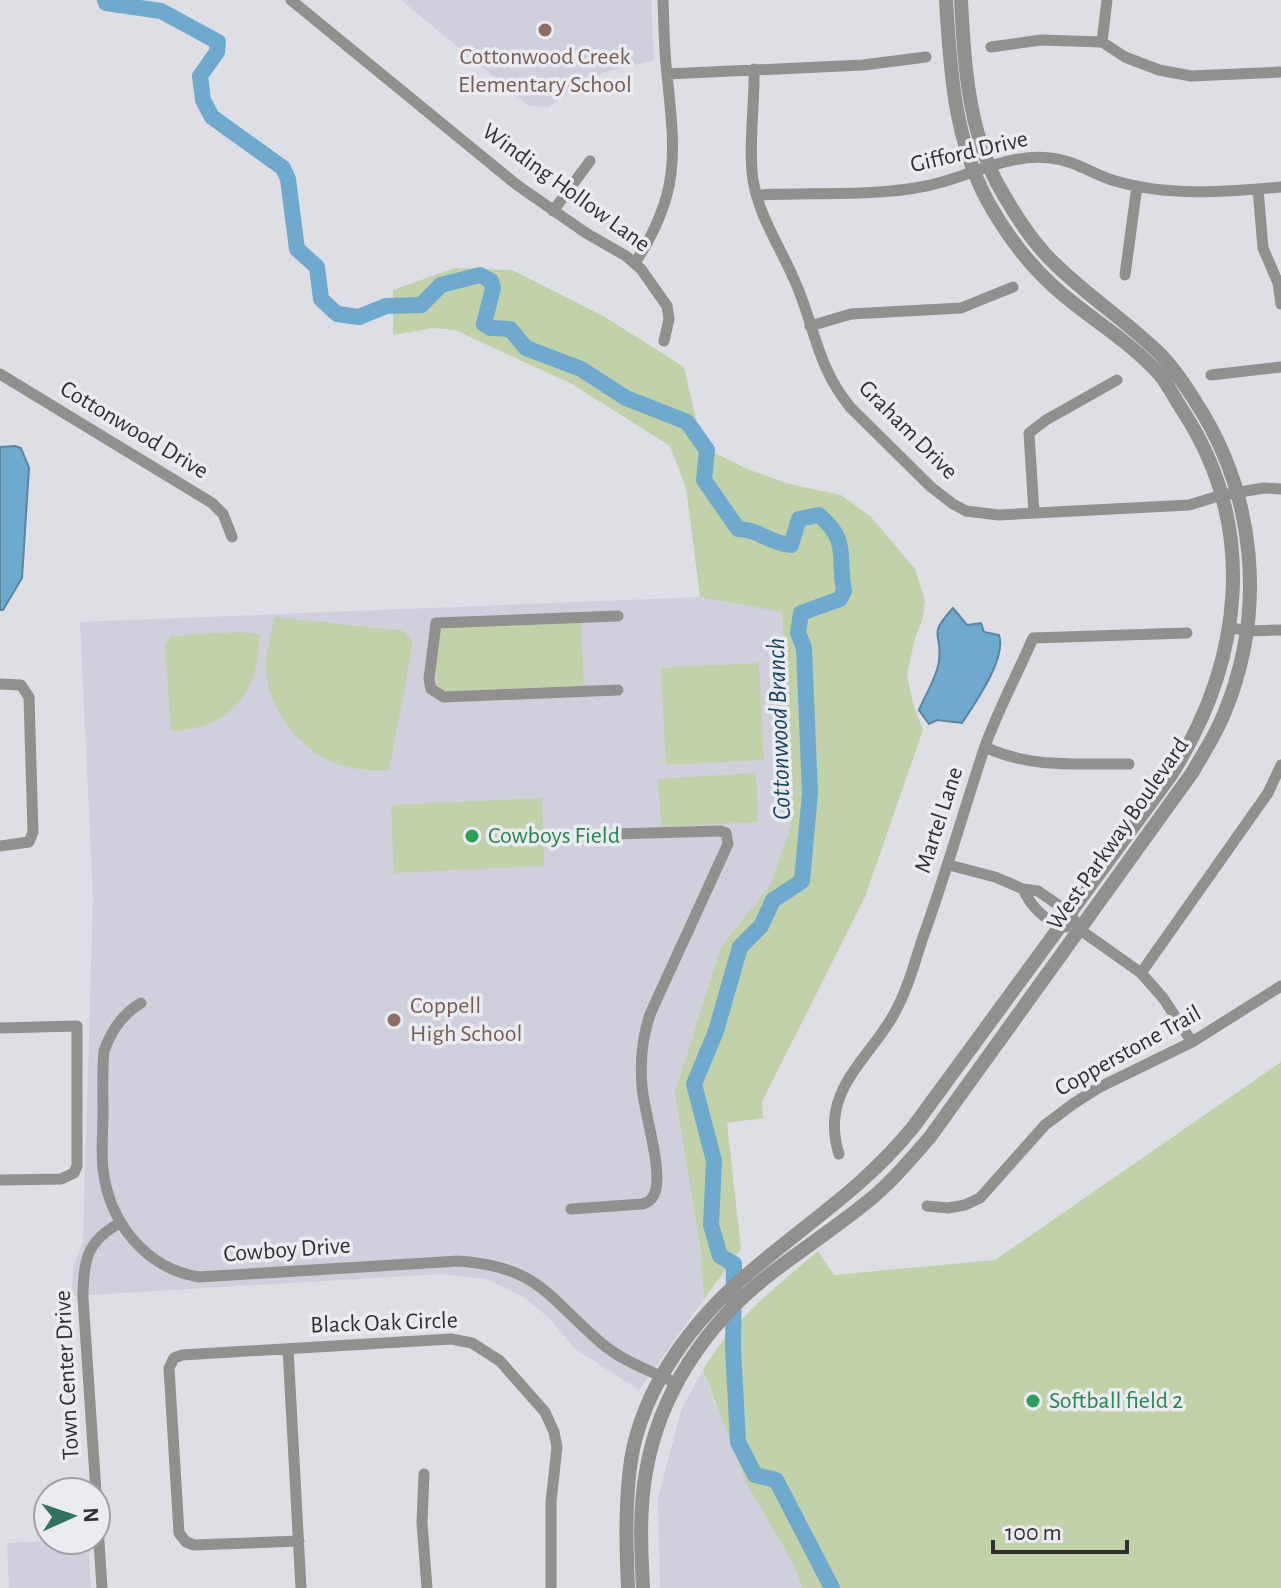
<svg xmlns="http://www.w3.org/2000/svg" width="1281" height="1588" font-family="'Alegreya Sans',sans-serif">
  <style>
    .built { fill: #d0d0dd }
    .green { fill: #c1d2aa }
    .water { fill: #6fa9ce; stroke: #5c85a0; stroke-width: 2 }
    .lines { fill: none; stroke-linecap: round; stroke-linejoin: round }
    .river { stroke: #6fa9ce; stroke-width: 16 }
    .minor { stroke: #92908e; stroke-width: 11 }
    .tertiary { stroke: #92908e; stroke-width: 14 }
    .education-dot { fill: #8d6e63; stroke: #ebebf2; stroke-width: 3 }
    .leisure-dot { fill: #2e9e5b; stroke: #ebebf2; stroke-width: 3 }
    .labels { text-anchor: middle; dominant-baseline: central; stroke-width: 7; stroke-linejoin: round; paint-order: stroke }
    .education-label { font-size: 24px; fill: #785e54; stroke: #ebebf2 }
    .street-label { font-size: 24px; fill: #313134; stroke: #ebebf2 }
    .leisure-label { font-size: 24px; fill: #27864d; stroke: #ebebf2; text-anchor: start }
    .water-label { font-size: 26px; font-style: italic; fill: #17445f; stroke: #ebebf2 }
  </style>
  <rect width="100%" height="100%" fill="#dedee5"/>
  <path class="built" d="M401 0H651L654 60 605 72 581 82 549 107 529 106Z
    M700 597 782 611 793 788 791 825 772 884 721 947 700 1246 704 1299 639 1390 574 1348 551 1320 524 1297 486 1279 441 1274 72 1296 73 1268 83 1241 93 898 80 622Z
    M703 1370 714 1402 794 1565 802 1588H660L658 1498 682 1408Z
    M88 1540 91 1588H9L7 1543Z"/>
  <path class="green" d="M455 268 512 270 605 317 684 367 697 423 713 452 747 469 789 484 841 495 871 517 915 569 925 600 923 618 915 638 907 675 914 707 923 730 865 897 762 1102 763 1118 727 1123 741 1249 704 1299 700 1246 675 1092 721 947 771 884 791 825 793 788 782 612 700 597 686 488 670 446 572 384 455 330 434 328 393 335V290Z
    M275 617 404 631 413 642 389 770C379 770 368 770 358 769 313 764 274 722 267 678 264 657 270 636 275 617Z
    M581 620 584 686 437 692 434 626Z
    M238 632 260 634C259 692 232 728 171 731L165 644 171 636Z
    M759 663 764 760 666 765 661 668Z
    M756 773 758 822 661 827 658 779Z
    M542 798 544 866 394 873 391 805Z
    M1281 1062V1588H802L794 1565 746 1482 703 1370C731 1321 776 1287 818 1251L834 1275 995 1260Z"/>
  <path class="water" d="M15 446 21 448 29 468 22 578 3 610H0V447Z
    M953 608 967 625 981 623 984 632 999 635C1007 658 975 703 962 723L937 720 929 724 919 710C925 695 937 677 939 661 943 631 926 638 953 608Z"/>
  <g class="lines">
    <path class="river" d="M105 0 106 3 161 11 218 42 217 52 200 76 203 100 212 117 283 168 288 179 297 249 317 267 321 299 337 314 359 317 386 306 421 305 441 285 480 275 491 281 493 288 484 324 491 328 510 329 526 348 581 369 626 398 687 422 707 450 704 480 738 529C761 530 768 543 791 545L799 519 819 515C850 542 837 554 844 591L840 599 801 613 798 633 804 648 810 793 802 881 773 900 761 926 740 947 716 1031 694 1084 714 1161 711 1225 720 1256 734 1264 733 1348 738 1442 755 1475 776 1480 832 1588"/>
    <path class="minor" d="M291 0 517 185 586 233 626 256 641 269 667 306 669 319 664 341
      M1102 42 1107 0
      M991 47 1041 40 1102 42 1125 57 1159 70 1191 76 1281 72
      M754 69C755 104 748 147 753 180 759 216 779 245 793 277 815 324 815 364 850 407L931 487 953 504 966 511 999 515 1189 505 1222 495 1264 488 1281 489
      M667 74 863 65 926 57
      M1258 189 1263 248 1278 283 1281 304
      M757 195C812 192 872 197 926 186 967 178 1007 153 1050 158 1073 160 1091 173 1112 180 1167 197 1225 192 1281 187
      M553 211 590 161
      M635 263C681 192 675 154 667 74 664 50 664 25 663 0
      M1125 275 1137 186
      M810 326 851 314 961 308 1013 287
      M0 374 212 503 223 514 232 537
      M1211 375 1281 367
      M1034 513 1029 433 1046 420 1117 380
      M618 616 436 623 429 679 431 689 444 697 618 690
      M1229 627 1247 631 1281 630
      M0 684 21 685 29 697 33 832 29 842 0 846
      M985 747C1032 769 1078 763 1129 764
      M949 865 995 877 1023 889 1038 891 1070 913 1079 929 1141 973 1163 998 1192 1042
      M1023 889C1030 905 1047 924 1066 927
      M1141 973 1268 793 1281 765
      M141 1003C122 1014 111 1031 104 1051 102 1071 103 1092 103 1113 103 1131 101 1150 103 1169 109 1222 145 1268 199 1277L459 1261C538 1267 546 1295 600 1342 622 1361 650 1371 676 1383
      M0 1028 77 1026V1166L74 1173 61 1179 0 1180
      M839 1154C819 1091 868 1061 894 1014 907 991 914 965 922 940 945 877 963 813 984 749 997 712 1017 675 1033 638L1187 633
      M927 1206 948 1208 965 1205 980 1198 1045 1125 1073 1104 1098 1088 1192 1042 1281 986
      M571 1209 642 1204C647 1203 649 1202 652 1198 667 1180 643 1111 642 1086 640 1061 642 1036 651 1012L728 844 726 833 720 831 615 834
      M288 1349 301 1588
      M424 1474 422 1523 427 1588
      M96 1492 83 1298C83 1262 86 1241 120 1223
      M96 1496 102 1588
      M299 1541 194 1545 186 1542 179 1533 169 1368 174 1358 182 1355 451 1339 472 1343 500 1361 545 1412 554 1432 557 1447 551 1502V1588"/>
    <path class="tertiary" d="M628 1588C626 1545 625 1502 631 1460 643 1386 694 1319 750 1272 808 1222 865 1187 914 1126L1171 775C1243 661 1259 528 1183 411 1175 399 1169 386 1160 375 1129 340 1087 317 1053 286 1027 262 1004 231 987 200 954 138 950 68 946 0
      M643 1588C641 1550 639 1510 646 1472 659 1394 706 1324 769 1275 801 1250 835 1228 867 1202 891 1183 910 1160 930 1137L1192 773C1203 754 1216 734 1224 714 1267 611 1256 494 1195 401 1185 385 1173 367 1159 353 1125 320 1086 295 1053 262 1031 241 1012 210 997 183 968 127 964 62 961 0"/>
  </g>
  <g class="education-dot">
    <circle cx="545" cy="30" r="8"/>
    <circle cx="394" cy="1020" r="8"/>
  </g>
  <g class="leisure-dot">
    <circle cx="472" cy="836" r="8"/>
    <circle cx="1033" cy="1401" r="8"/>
  </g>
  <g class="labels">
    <g class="education-label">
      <text x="545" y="57">Cottonwood Creek<tspan x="545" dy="28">Elementary School</tspan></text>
      <text x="410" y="1006" text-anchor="start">Coppell<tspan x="410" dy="28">High School</tspan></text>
    </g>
    <g class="street-label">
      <text transform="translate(969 152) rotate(-13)">Gifford Drive</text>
      <text transform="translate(566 188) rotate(36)">Winding Hollow Lane</text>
      <text transform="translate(134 430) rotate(31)">Cottonwood Drive</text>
      <text transform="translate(908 430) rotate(45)">Graham Drive</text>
      <text transform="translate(939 820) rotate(-72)">Martel Lane</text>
      <text transform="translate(1118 834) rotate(-55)">West Parkway Boulevard</text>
      <text transform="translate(1128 1051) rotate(-29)">Copperstone Trail</text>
      <text transform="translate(287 1250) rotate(-4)">Cowboy Drive</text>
      <text transform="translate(384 1323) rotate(-2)">Black Oak Circle</text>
      <text transform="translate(67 1375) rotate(-93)">Town Center Drive</text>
    </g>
    <g class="leisure-label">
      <text x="488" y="836">Cowboys Field</text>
      <text x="1049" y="1401">Softball field 2</text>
    </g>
    <g class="water-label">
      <text transform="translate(779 729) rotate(-92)">Cottonwood Branch</text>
    </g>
  </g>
  <g transform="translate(72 1516) rotate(87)"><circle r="38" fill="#ebebf2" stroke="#a1a1a6" stroke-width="2"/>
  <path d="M0-6L14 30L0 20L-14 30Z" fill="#307160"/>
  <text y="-12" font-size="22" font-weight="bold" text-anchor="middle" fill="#313134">N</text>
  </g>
  <path d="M993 1540v12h134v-12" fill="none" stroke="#313134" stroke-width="4"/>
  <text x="1005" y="1540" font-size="24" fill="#313134" stroke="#ebebf2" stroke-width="6" paint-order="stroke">100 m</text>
</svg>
